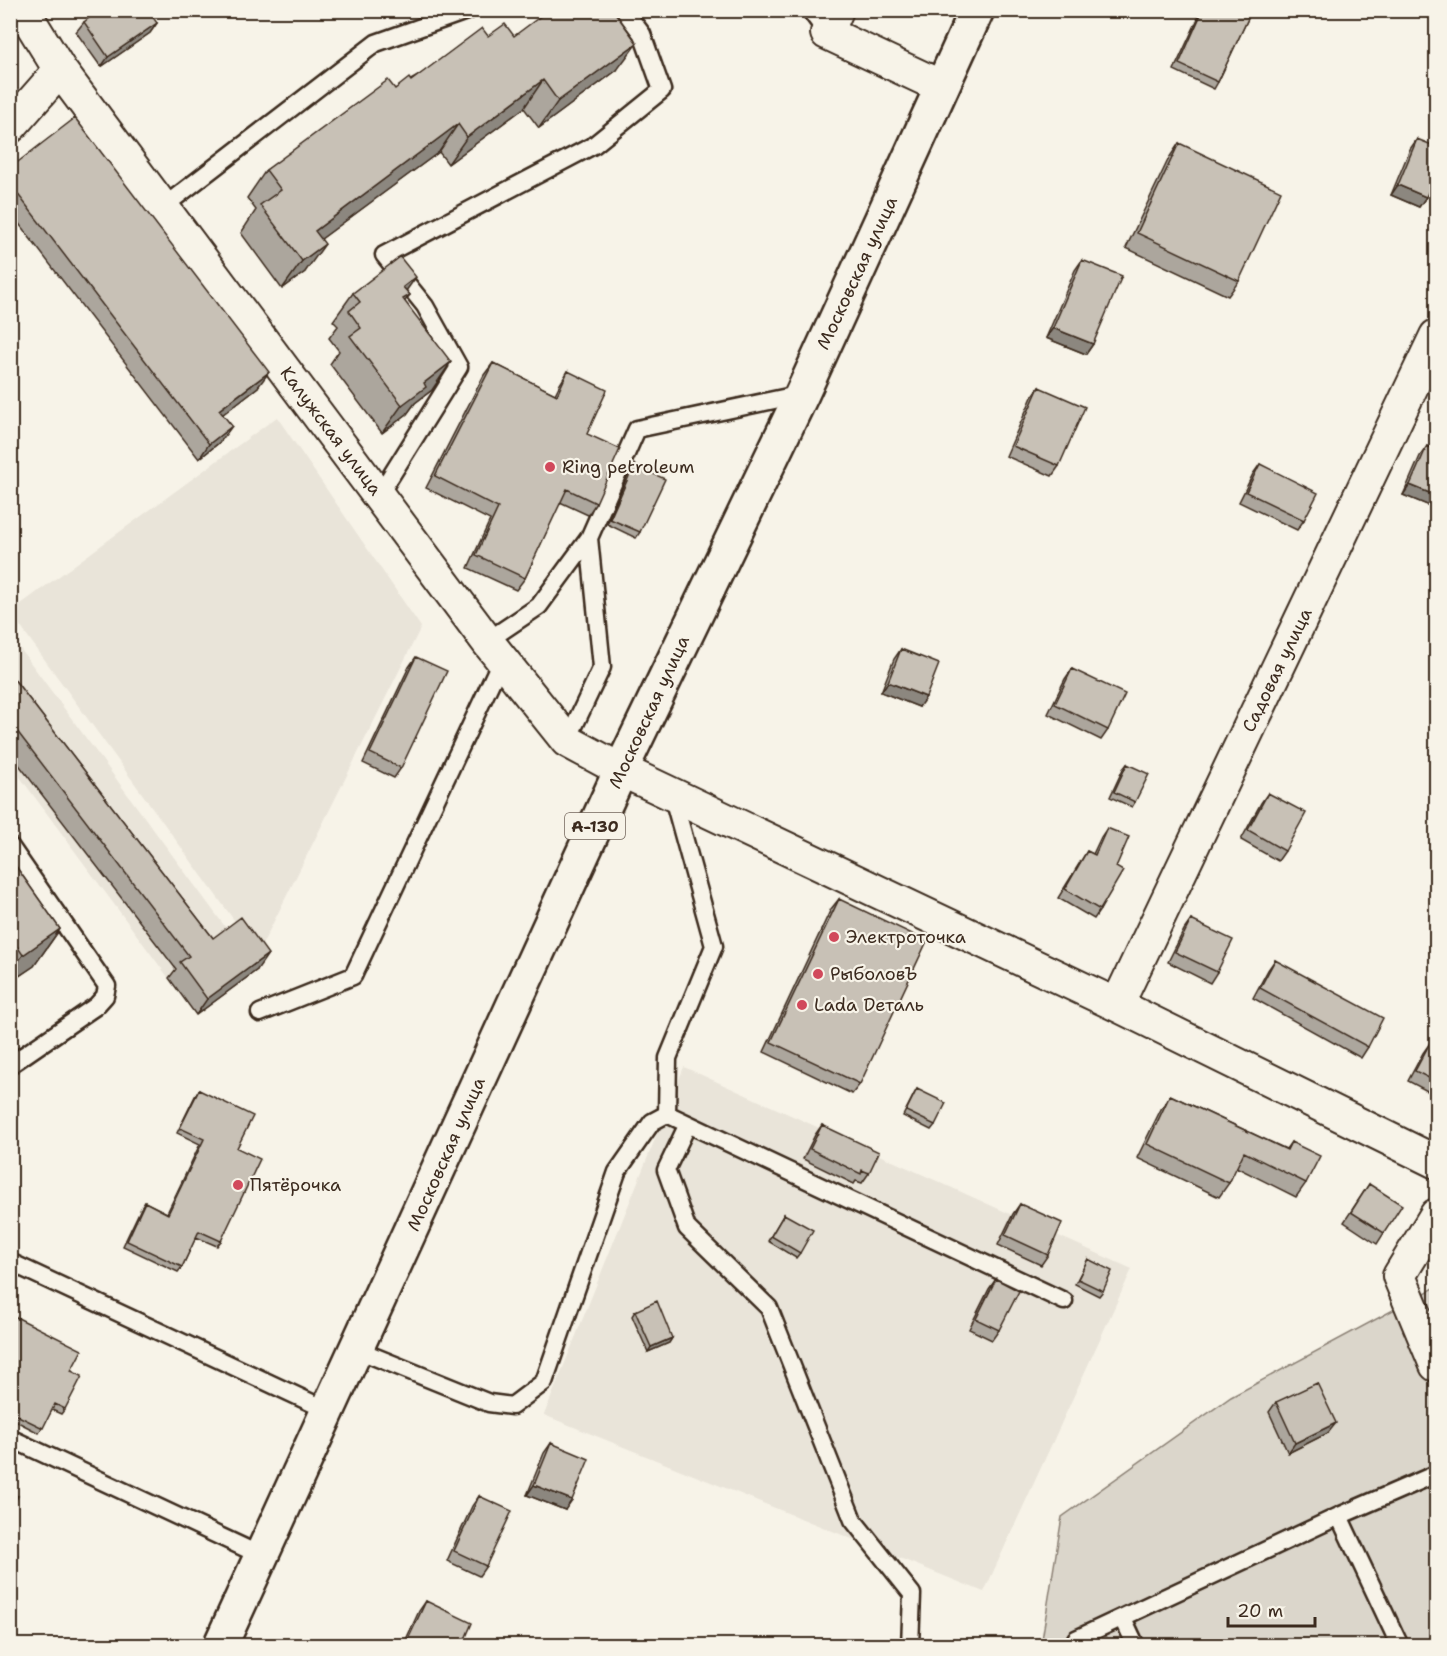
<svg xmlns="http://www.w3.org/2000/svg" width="1447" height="1656" font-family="'Shantell Sans',sans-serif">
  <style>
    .built { fill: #e9e4d9 }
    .green { fill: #dbd6cb; stroke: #8b8074; stroke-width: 1.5 }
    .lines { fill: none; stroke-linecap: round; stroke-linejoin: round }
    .service-casing { stroke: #3b2a1e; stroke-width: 21 }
    .minor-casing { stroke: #3b2a1e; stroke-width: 36 }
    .trunk-casing { stroke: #3b2a1e; stroke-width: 38 }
    .service { stroke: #f7f3e8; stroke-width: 16 }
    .minor { stroke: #f7f3e8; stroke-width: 32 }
    .trunk { stroke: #f7f3e8; stroke-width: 33 }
    .wall { fill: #aca69d; stroke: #3b2a1e; stroke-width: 1.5 }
    .shaded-wall { fill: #8c877f; stroke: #3b2a1e; stroke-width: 1.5 }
    .building { fill: #c8c1b6; stroke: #3b2a1e; stroke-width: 1.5 }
    .poi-dot { fill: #d1495b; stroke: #f7f3e8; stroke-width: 2 }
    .labels { text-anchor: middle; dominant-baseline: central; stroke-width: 4.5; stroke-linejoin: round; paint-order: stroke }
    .shield { fill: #f7f3e8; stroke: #73665b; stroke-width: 1.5 }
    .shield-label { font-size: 16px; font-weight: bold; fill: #3b2a1e }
    .street-label { font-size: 18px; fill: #3b2a1e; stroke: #f7f3e8 }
    .poi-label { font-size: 18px; fill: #3b2a1e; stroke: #f7f3e8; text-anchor: start }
  </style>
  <rect width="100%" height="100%" fill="#f7f3e8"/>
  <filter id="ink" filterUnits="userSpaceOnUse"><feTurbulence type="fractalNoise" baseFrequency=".0167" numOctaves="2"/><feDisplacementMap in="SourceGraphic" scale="12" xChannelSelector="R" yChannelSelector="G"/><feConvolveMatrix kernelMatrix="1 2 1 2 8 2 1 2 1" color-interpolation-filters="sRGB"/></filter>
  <g filter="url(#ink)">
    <path class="built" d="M277 417 421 627 258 953 10 612Z
      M10 635 257 970 196 1015 11 765Z
      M684 1067 1132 1269 984 1592 544 1415Z"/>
    <path class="green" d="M1436 1287V1645L1041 1646 1062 1517 1231 1397Z"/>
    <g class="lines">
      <g class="service-casing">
        <path id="service" d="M810 10 827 33
          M163 207 376 43 469 10
          M379 495 459 367 425 306 384 255 594 145 662 90 642 34 624 10
          M487 641 539 606 589 538
          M567 741 602 667 589 538 637 429 802 394
          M672 794 714 946 668 1058 667 1114 1064 1301
          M10 846 107 986 105 996 96 1006 10 1065
          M260 1013 353 976 502 659
          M688 1124 666 1170 687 1228 769 1308 853 1520 912 1594 910 1646
          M10 1262 329 1411
          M363 1352 489 1403 512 1406 544 1382 617 1172 652 1122 667 1114
          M10 1438 262 1556
          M1339 1516 1400 1646
          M1123 1618 1136 1646
          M1075 1646 1076 1639 1339 1516 1436 1474"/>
      </g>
      <g class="minor-casing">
        <path id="minor" d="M23 10 60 70 487 641 567 741 621 770 1117 1005 1436 1162
          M837 10 827 33 942 87
          M10 127 60 70
          M1117 1005 1436 336
          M1436 1215 1399 1276 1436 1365"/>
      </g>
      <g class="trunk-casing">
        <path id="trunk" d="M220 1646 621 770 802 394 977 10"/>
      </g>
      <use href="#service" class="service"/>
      <use href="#minor" class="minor"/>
      <use href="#trunk" class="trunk"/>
    </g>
    <path class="wall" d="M1202 10H1252L1218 82 1214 89 1174 70Z
      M84 22 157 23 150 33 101 67 76 32Z
      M488 36H514L617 70 539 128 524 108 448 164 439 152 321 239 305 272 282 289 241 233 256 210 247 198 266 170 395 89Z
      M1417 139 1426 197 1419 207 1391 195 1410 149Z
      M1179 143 1239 281 1228 296 1126 248 1169 158Z
      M10 168 258 387 223 414 221 441 199 459 10 212Z
      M1082 260 1093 344 1086 354 1046 338 1075 270Z
      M406 290 410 295 405 301 432 390 415 403 407 414 382 433 330 364 339 351 329 338 338 326 333 321 353 293Z
      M493 363 555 394 560 384 568 371 587 434 596 503 588 515 560 502 525 578 516 590 468 568 490 520 426 488 484 375Z
      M1039 387 1059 466 1052 476 1006 456 1032 397Z
      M1427 446 1437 450V509L1403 495 1420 456Z
      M1260 464 1304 520 1297 530 1239 502 1253 474Z
      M634 465 640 532 636 538 607 524 630 470Z
      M901 649 919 707 881 692 894 659Z
      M416 657 401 768 394 778 363 763 409 667Z
      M1072 669 1108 730 1101 740 1048 714 1065 679Z
      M10 674 213 938 257 970 196 1015 169 978 176 969 10 753Z
      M1127 764 1135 802 1132 807 1110 797 1123 769Z
      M1268 793 1285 851 1278 861 1241 840 1261 803Z
      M1107 828 1116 867 1100 910 1094 919 1058 898 1087 851 1093 854 1101 837Z
      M10 858 60 929 34 966 10 982Z
      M839 899 860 1084 852 1094 764 1052 831 909Z
      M1191 920 1217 972 1210 983 1168 962 1184 930Z
      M1275 960 1368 1047 1361 1058 1253 998 1268 970Z
      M1430 1043 1437 1046V1096L1408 1081 1423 1053Z
      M917 1089 935 1125 931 1130 903 1116 914 1094Z
      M199 1090 237 1148 221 1241 217 1246 196 1237 182 1267 178 1272 123 1246 141 1208 145 1202 167 1213 200 1144 177 1133 195 1096Z
      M1170 1095 1286 1149 1291 1142 1306 1183 1296 1197 1236 1167 1229 1183 1219 1197 1137 1158 1161 1109Z
      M822 1125 869 1173 862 1183 856 1181 854 1184 803 1159 815 1135Z
      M1369 1184 1384 1233 1377 1244 1344 1222Z
      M1020 1204 1048 1255 1041 1265 998 1245 1013 1214Z
      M784 1214 800 1253 796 1258 768 1241Z
      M1088 1259 1103 1291 1099 1296 1075 1284Z
      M996 1279 999 1330 992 1340 969 1329 989 1289Z
      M635 1311 672 1338 669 1343 648 1352 632 1316Z
      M10 1314 71 1371 65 1409 61 1414 52 1410 39 1433 10 1418Z
      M1276 1402 1328 1433 1288 1453 1269 1412Z
      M551 1443 565 1510 527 1495 544 1453Z
      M479 1496 486 1566 479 1576 447 1561 472 1506Z
      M426 1601 462 1646H403L419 1611Z"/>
    <path class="shaded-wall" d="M157 23 150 33 101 67 108 57Z
      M637 43 617 70 539 128 558 101Z
      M543 80 524 108 448 164 467 137Z
      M458 124 439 152 298 256 315 231Z
      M1398 185 1426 197 1419 207 1391 195Z
      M325 244 305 272 282 289 302 261Z
      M416 277 396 305 403 287Z
      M1053 328 1093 344 1086 354 1046 338Z
      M451 362 432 390 415 403 407 414 382 433 402 405 424 383Z
      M269 372 258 387 209 425 219 410Z
      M232 426 221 441 199 459 209 444Z
      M1410 485 1437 496V509L1403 495Z
      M888 682 926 697 919 707 881 692Z
      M60 929 34 966 10 982V972L23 955Z
      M268 954 257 970 196 1015 207 999Z
      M672 1338 669 1343 648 1352 651 1347Z
      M1336 1423 1328 1433 1288 1453 1295 1443Z
      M534 1485 572 1500 565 1510 527 1495Z"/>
    <path class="building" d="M99 10H148L157 23 108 57 84 22Z
      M549 10H613L637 43 558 101 543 80 467 137 458 124 315 231 325 244 302 261 260 205 281 190 266 170 388 80 395 89 409 78 411 81 482 28 488 36 505 24 514 36Z
      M1203 10H1252L1218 82 1179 64Z
      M75 118 269 372 219 410 232 426 209 444 10 184V168Z
      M1417 139 1437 147V173L1426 197 1398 185Z
      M1179 143 1281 191 1239 281 1137 233Z
      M400 257 416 277 403 287 410 295 403 299 451 362 424 383 426 387 402 405 350 336 361 328 349 311 360 302 353 293Z
      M1082 260 1122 276 1093 344 1053 328Z
      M493 363 557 395 568 371 607 390 587 434 620 449 596 503 567 489 525 578 476 555 498 508 435 476Z
      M1039 387 1085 407 1059 466 1013 446Z
      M1427 446 1437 450V496L1410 485Z
      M1260 464 1318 493 1304 520 1246 492Z
      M634 465 665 479 640 532 610 519Z
      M901 649 939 664 926 697 888 682Z
      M416 657 447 671 401 768 370 753Z
      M1072 669 1125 694 1108 730 1055 704Z
      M10 674 213 938 241 917 268 954 207 999 180 962 189 956 10 722Z
      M1127 764 1149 774 1135 802 1114 792Z
      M1268 793 1306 813 1285 851 1248 830Z
      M1107 828 1129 837 1116 867 1123 871 1100 910 1065 889 1087 851 1095 855Z
      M10 858 60 929 23 955 17 946 10 950Z
      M839 899 927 941 860 1084 771 1042Z
      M1191 920 1233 940 1217 972 1175 952Z
      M1275 960 1383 1018 1368 1047 1260 988Z
      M1430 1043 1437 1046V1082L1415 1071Z
      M917 1089 946 1103 935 1125 906 1111Z
      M199 1090 253 1116 237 1148 260 1159 221 1241 199 1231 182 1267 127 1241 145 1202 168 1214 204 1139 180 1128Z
      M1170 1095 1287 1150 1291 1142 1320 1156 1306 1183 1244 1152 1229 1183 1147 1144Z
      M822 1125 879 1152 869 1173 862 1170 861 1174 810 1149Z
      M1369 1184 1402 1205 1384 1233 1351 1212Z
      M1020 1204 1062 1223 1048 1255 1005 1235Z
      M784 1214 813 1230 800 1253 771 1236Z
      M1088 1259 1112 1271 1103 1291 1078 1279Z
      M996 1279 1019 1291 999 1330 976 1319Z
      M657 1301 672 1338 651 1347 635 1311Z
      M10 1314 82 1350 71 1371 82 1376 65 1409 55 1404 43 1428 10 1412Z
      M1317 1383 1336 1423 1295 1443 1276 1402Z
      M551 1443 589 1459 572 1500 534 1485Z
      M10 1493 18 1496 10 1511Z
      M479 1496 512 1511 486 1566 454 1551Z
      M426 1601 472 1623 462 1646H405Z"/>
  </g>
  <g class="poi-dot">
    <circle cx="550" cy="467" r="6"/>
    <circle cx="834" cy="937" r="6"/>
    <circle cx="818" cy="974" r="6"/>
    <circle cx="802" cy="1005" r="6"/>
    <circle cx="238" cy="1185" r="6"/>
  </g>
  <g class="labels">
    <rect class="shield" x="565" y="813" width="60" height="26" rx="4.5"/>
    <g class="shield-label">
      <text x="595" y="826">А-130</text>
    </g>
    <g class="street-label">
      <text transform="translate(857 273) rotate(-65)">Московская улица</text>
      <text transform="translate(331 431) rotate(53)">Калужская улица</text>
      <text transform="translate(1277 670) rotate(-64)">Садовая улица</text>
      <text transform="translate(649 712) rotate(-65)">Московская улица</text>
      <text transform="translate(446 1154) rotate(-66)">Московская улица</text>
    </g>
    <g class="poi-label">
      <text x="562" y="467">Ring petroleum</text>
      <text x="846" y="937">Электроточка</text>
      <text x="830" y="974">РыболовЪ</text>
      <text x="814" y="1005">Lada Dеталь</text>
      <text x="250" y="1185">Пятёрочка</text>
    </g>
  </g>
  <rect width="1447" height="1656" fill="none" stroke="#f7f3e8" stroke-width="36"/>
  <rect x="18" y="18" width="1411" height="1620" fill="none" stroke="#3b2a1e" stroke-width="2" filter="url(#ink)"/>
  <path d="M1228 1617v9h87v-9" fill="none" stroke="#3b2a1e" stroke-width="3"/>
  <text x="1237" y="1617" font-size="18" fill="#3b2a1e" stroke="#f7f3e8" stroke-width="4.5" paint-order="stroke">20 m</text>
</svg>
